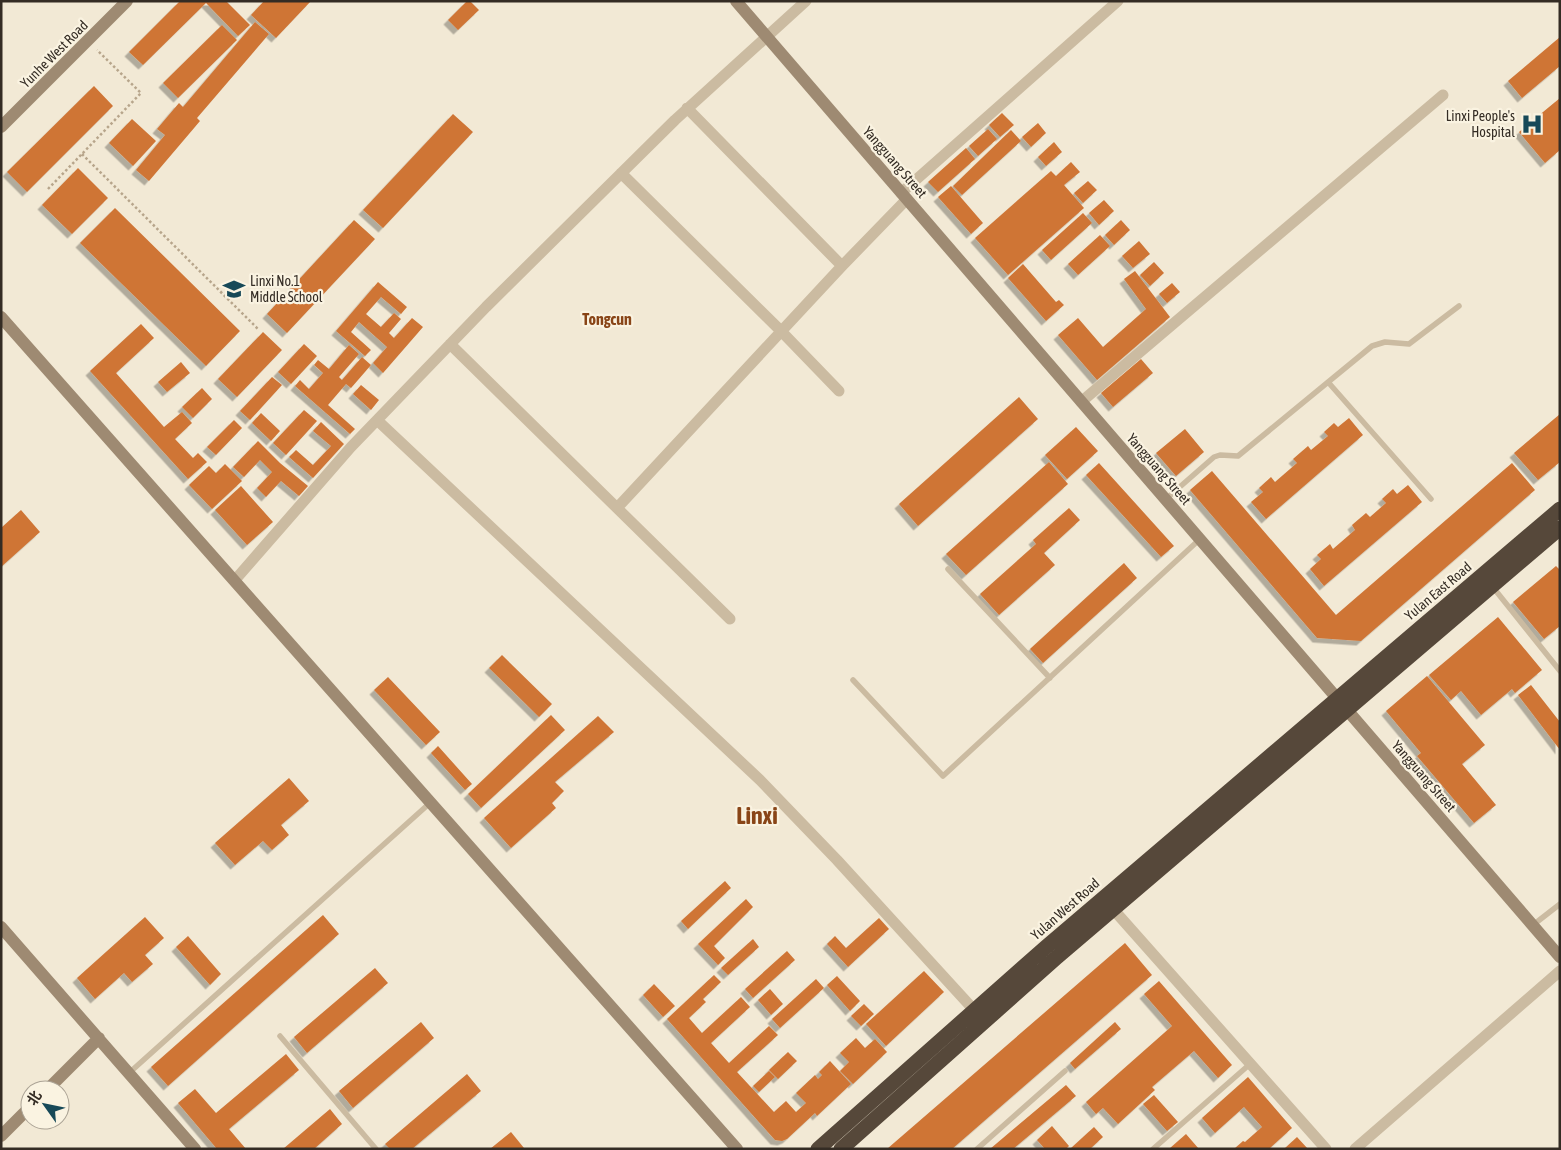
<svg xmlns="http://www.w3.org/2000/svg" width="1561" height="1150" font-family="'Asap Condensed','Noto Sans SC',sans-serif">
  <style>
    .building { fill: #cf7536; filter: url(#shadow) }
    .lines { fill: none; stroke-linecap: round; stroke-linejoin: round }
    .path { stroke: #b7a58b; stroke-width: 2.5; stroke-dasharray: 2.5 2.5; stroke-linecap: butt }
    .lane { stroke: #cbbba1; stroke-width: 5.5 }
    .street { stroke: #cbbba1; stroke-width: 11 }
    .secondary { stroke: #9e8a72; stroke-width: 12 }
    .highway { stroke: #56483a; stroke-width: 15 }
    .labels { text-anchor: middle; dominant-baseline: central; stroke-width: 4.5; stroke-linejoin: round; paint-order: stroke }
    .street-label { font-size: 14px; fill: #342c24; stroke: #faf3e1 }
    .poi-label { font-size: 14px; fill: #342c24; stroke: #faf3e1; text-anchor: end }
    .quarter-label { font-size: 16px; font-weight: bold; fill: #894517; stroke: #faf3e1 }
    .town-label { font-size: 24px; font-weight: bold; fill: #894517; stroke: #faf3e1 }
  </style>
  <defs>
    <filter id="shadow"><feDropShadow dx="-4.5" dy="4.5" stdDeviation="0" flood-color="#0004"/></filter>
  </defs>
  <rect width="100%" height="100%" fill="#f2e9d5"/>
  <path class="building" d="M180 1H226L250 25 238 36 206 3 143 65 129 52Z
    M264 1H311L276 38 251 15Z
    M467 1H470L479 10 458 30 448 20Z
    M255 22 269 34 197 118 200 121 149 181 136 170 165 135 157 129 179 103 183 107Z
    M222 25 237 40 178 98 163 83Z
    M1560 37V66L1522 98 1508 81Z
    M94 86 113 106 27 192 7 172Z
    M1560 98V150L1545 163 1519 132Z
    M1002 113 1014 125 1000 137 989 125Z
    M453 114 473 132 383 228 363 210Z
    M132 119 156 141 133 166 109 143Z
    M1038 123 1046 133 1031 147 1022 137Z
    M988 129 997 139 978 156 969 146Z
    M1011 130 1021 141 962 195 953 186Z
    M1054 142 1062 152 1046 166 1038 157Z
    M966 148 975 159 938 192 928 182Z
    M1071 162 1080 172 1064 185 1084 208 1008 275 975 238 1051 171 1056 176Z
    M78 168 108 198 72 234 42 205Z
    M1088 181 1097 190 1083 203 1074 193Z
    M951 186 983 223 971 234 938 197Z
    M1104 200 1114 211 1099 225 1089 213Z
    M115 208 240 331 206 366 80 243Z
    M1083 213 1092 223 1051 260 1042 250Z
    M354 220 375 239 287 333 267 314Z
    M1121 220 1130 230 1114 245 1105 235Z
    M1100 235 1110 246 1078 275 1068 264Z
    M1139 241 1150 254 1133 268 1122 256Z
    M1154 262 1164 273 1150 286 1140 275Z
    M1023 264 1056 302 1059 300 1064 305 1046 321 1008 278Z
    M1135 271 1170 317 1097 380 1058 335 1078 318 1103 347 1146 309 1124 279Z
    M378 282 407 307 401 314 381 297 366 314 381 327 394 313 401 319 389 333 394 338 412 318 423 327 383 373 373 363 387 347 359 322 351 332 371 350 365 356 336 331Z
    M1172 283 1180 292 1167 303 1159 294Z
    M141 324 154 338 116 373 164 427 182 412 192 423 175 439 193 458 198 453 207 462 188 479 90 371Z
    M263 332 282 350 237 397 218 379Z
    M304 344 317 356 291 384 278 372Z
    M349 345 359 354 339 377 342 380 362 357 371 365 351 388 346 384 328 405 355 429 350 434 295 386 300 380 309 389 323 373 314 365 318 360 329 369Z
    M1141 359 1153 373 1113 407 1101 393Z
    M181 362 190 373 167 392 158 382Z
    M272 377 282 385 250 420 240 411Z
    M361 385 379 400 371 410 353 394Z
    M202 388 212 399 193 418 182 407Z
    M1019 397 1038 419 918 526 899 504Z
    M304 410 317 421 286 455 273 443Z
    M261 413 280 431 271 441 252 423Z
    M1560 414V462L1538 480 1514 453Z
    M1349 418 1363 435 1266 519 1251 502 1263 492 1259 488 1271 477 1275 482 1297 463 1293 459 1308 446 1311 450 1328 436 1324 432 1334 423 1338 427Z
    M234 420 242 428 216 455 207 447Z
    M321 422 344 444 313 478 289 457 296 450 313 465 331 446 313 431Z
    M1076 427 1098 451 1067 479 1045 455Z
    M1185 429 1204 452 1176 476 1156 453Z
    M258 441 280 463 308 486 299 496 281 481 266 497 257 488 272 472 260 460 244 477 233 467Z
    M1049 462 1068 484 966 575 946 554Z
    M1099 463 1174 546 1161 557 1086 475Z
    M1512 463 1535 490 1361 641 1317 638 1190 490 1212 471 1336 615Z
    M225 464 242 481 212 509 189 485 209 466 216 473Z
    M1408 485 1422 502 1324 586 1310 569 1321 559 1317 555 1330 544 1333 549 1355 530 1352 525 1366 513 1370 517 1386 503 1382 499 1393 489 1397 494Z
    M241 486 273 522 247 545 215 510Z
    M1069 508 1080 520 1044 553 1055 565 999 615 980 594 1036 544 1033 540Z
    M21 510 40 532 1 567V528Z
    M1124 563 1137 578 1043 663 1030 649Z
    M1556 566 1560 570V626L1544 639 1513 602Z
    M1498 617 1542 670 1515 693 1512 689 1481 715 1461 691 1451 700 1429 675Z
    M502 655 552 704 539 717 489 668Z
    M1427 676 1485 745 1462 764 1496 805 1474 823 1417 756 1421 753 1386 711Z
    M388 677 440 732 426 745 374 690Z
    M1531 685 1560 722V750L1518 695Z
    M551 715 565 730 481 808 468 794Z
    M598 716 614 732 555 782 564 791 552 803 556 808 511 848 484 818Z
    M438 746 472 784 465 790 431 753Z
    M289 778 309 801 281 825 289 835 272 850 263 841 235 865 215 843Z
    M725 881 731 888 688 929 681 921Z
    M746 899 753 907 714 946 725 958 718 965 698 944Z
    M323 915 339 934 168 1086 151 1067Z
    M145 917 164 938 145 955 153 964 132 982 124 973 95 999 77 978Z
    M879 918 889 929 848 967 827 944 835 936 846 948Z
    M188 936 221 974 210 985 176 947Z
    M753 939 759 947 728 975 721 968Z
    M1125 943 1152 975 952 1149H887Z
    M787 951 795 960 753 998 745 989Z
    M375 968 388 983 307 1053 294 1037Z
    M924 971 944 992 886 1046 866 1024Z
    M714 975 721 982 703 999 706 1002 689 1018 702 1033 741 997 750 1007 711 1043 729 1063 769 1026 778 1035 737 1072 774 1112 786 1101 796 1112 806 1103 796 1093 815 1075 818 1079 822 1075 819 1072 830 1061 851 1084 817 1116 815 1113 787 1139 782 1141 775 1140 667 1019Z
    M837 976 860 1001 850 1011 827 985Z
    M816 979 824 988 780 1028 772 1019Z
    M1159 981 1232 1065 1218 1078 1194 1051 1152 1087 1155 1090 1118 1124 1103 1108 1096 1114 1086 1102 1172 1026 1144 994Z
    M654 984 675 1006 663 1017 643 995Z
    M770 989 783 1004 771 1015 758 1000Z
    M864 1004 874 1014 861 1026 851 1016Z
    M421 1022 434 1038 353 1108 339 1091Z
    M1115 1022 1121 1029 1075 1069 1070 1063Z
    M856 1038 865 1048 875 1039 887 1052 853 1084 840 1071 849 1062 840 1053Z
    M788 1052 797 1061 778 1079 769 1070Z
    M286 1054 299 1070 229 1129 246 1149H217L178 1103 195 1089 216 1113Z
    M769 1071 775 1077 759 1092 753 1086Z
    M467 1074 481 1091 412 1149H390L385 1144Z
    M1248 1077 1292 1128 1269 1149H1234L1243 1141 1245 1142 1262 1127 1244 1107 1215 1133 1202 1118Z
    M1066 1085 1076 1096 1013 1149H990Z
    M1154 1095 1178 1122 1167 1131 1143 1104Z
    M330 1109 342 1124 314 1149H283Z
    M1052 1126 1069 1146 1066 1149H1045L1037 1140Z
    M1094 1127 1103 1137 1090 1149H1070Z
    M511 1132 524 1148 490 1149Z
    M1186 1134 1199 1149H1169Z
    M1297 1137 1308 1149H1284Z"/>
  <g class="lines">
    <path class="path" d="M82 154 259 330
      M48 189 141 93 97 50"/>
    <path class="lane" d="M1328 382 1431 499
      M1166 499 1214 457 1220 455 1238 456 1372 346 1385 342 1409 344 1459 306
      M948 569 1050 678
      M1492 586 1560 671
      M853 680 943 776 1200 539
      M1533 925 1560 904
      M280 1036 376 1149
      M129 1073 431 802
      M977 1149 1065 1071
      M1153 1149 1250 1064"/>
    <path class="street" d="M687 108 842 266
      M621 173 781 331 839 391
      M901 193 1118 1
      M450 344 730 619
      M1081 402 1443 95
      M377 420 760 780 837 860 974 1010
      M617 508 842 266 907 199
      M235 580 351 447 486 307 675 120 806 1
      M1113 909 1326 1149
      M1355 1149 1560 971"/>
    <path class="secondary" d="M736 1 1560 957
      M1 127 127 1
      M1 317 737 1149
      M1 927 195 1149
      M47 1090 99 1038
      M1 1136 30 1107"/>
    <path class="highway" d="M818 1149 1046 947 1560 509
      M841 1149 1056 958 1560 528"/>
  </g>
  <defs>
    <g id="hospital-bare" transform="scale(1.725)"><path d="M-5-5h3v3.5h4V-5h3V5h-3V1.5h-4V5h-3Z" fill="#174958" stroke="#faf3e1" stroke-width="2.5" paint-order="stroke"/></g>
    <g id="school-bare" transform="scale(1.725)"><path d="M0-5L7-2L0 1L-7-2ZM-4 1L0 2.5L4 1V4Q0 6-4 4Z" fill="#174958" stroke="#faf3e1" stroke-width="2.5" paint-order="stroke"/></g>
  </defs>
  <g fill-rule="evenodd">
    <use href="#hospital-bare" x="1532" y="124"/>
    <use href="#school-bare" x="234" y="289"/>
  </g>
  <g class="labels">
    <g class="street-label">
      <text transform="translate(54 54) rotate(-45)">Yunhe West Road</text>
      <text transform="translate(895 162) rotate(49)">Yangguang Street</text>
      <text transform="translate(1159 469) rotate(49)">Yangguang Street</text>
      <text transform="translate(1438 591) rotate(-40)">Yulan East Road</text>
      <text transform="translate(1424 776) rotate(49)">Yangguang Street</text>
      <text transform="translate(1065 909) rotate(-41)">Yulan West Road</text>
    </g>
    <g class="poi-label">
      <text x="1515" y="116">Linxi People's<tspan x="1515" dy="16">Hospital</tspan></text>
      <text x="250" y="281" text-anchor="start">Linxi No.1<tspan x="250" dy="16">Middle School</tspan></text>
    </g>
    <g class="quarter-label">
      <text x="607" y="319">Tongcun</text>
    </g>
    <g class="town-label">
      <text x="757" y="815">Linxi</text>
    </g>
  </g>
  <rect width="1561" height="1150" fill="none" stroke="#342c24" stroke-width="5"/>
  <g transform="translate(45 1105) rotate(303)"><circle r="24" fill="#faf3e1" stroke="#aba395"/>
  <path d="M0-4L9 19L0 12L-9 19Z" fill="#174958"/>
  <text y="-8" font-size="14" font-weight="bold" text-anchor="middle" fill="#342c24">北</text>
  </g>
</svg>
